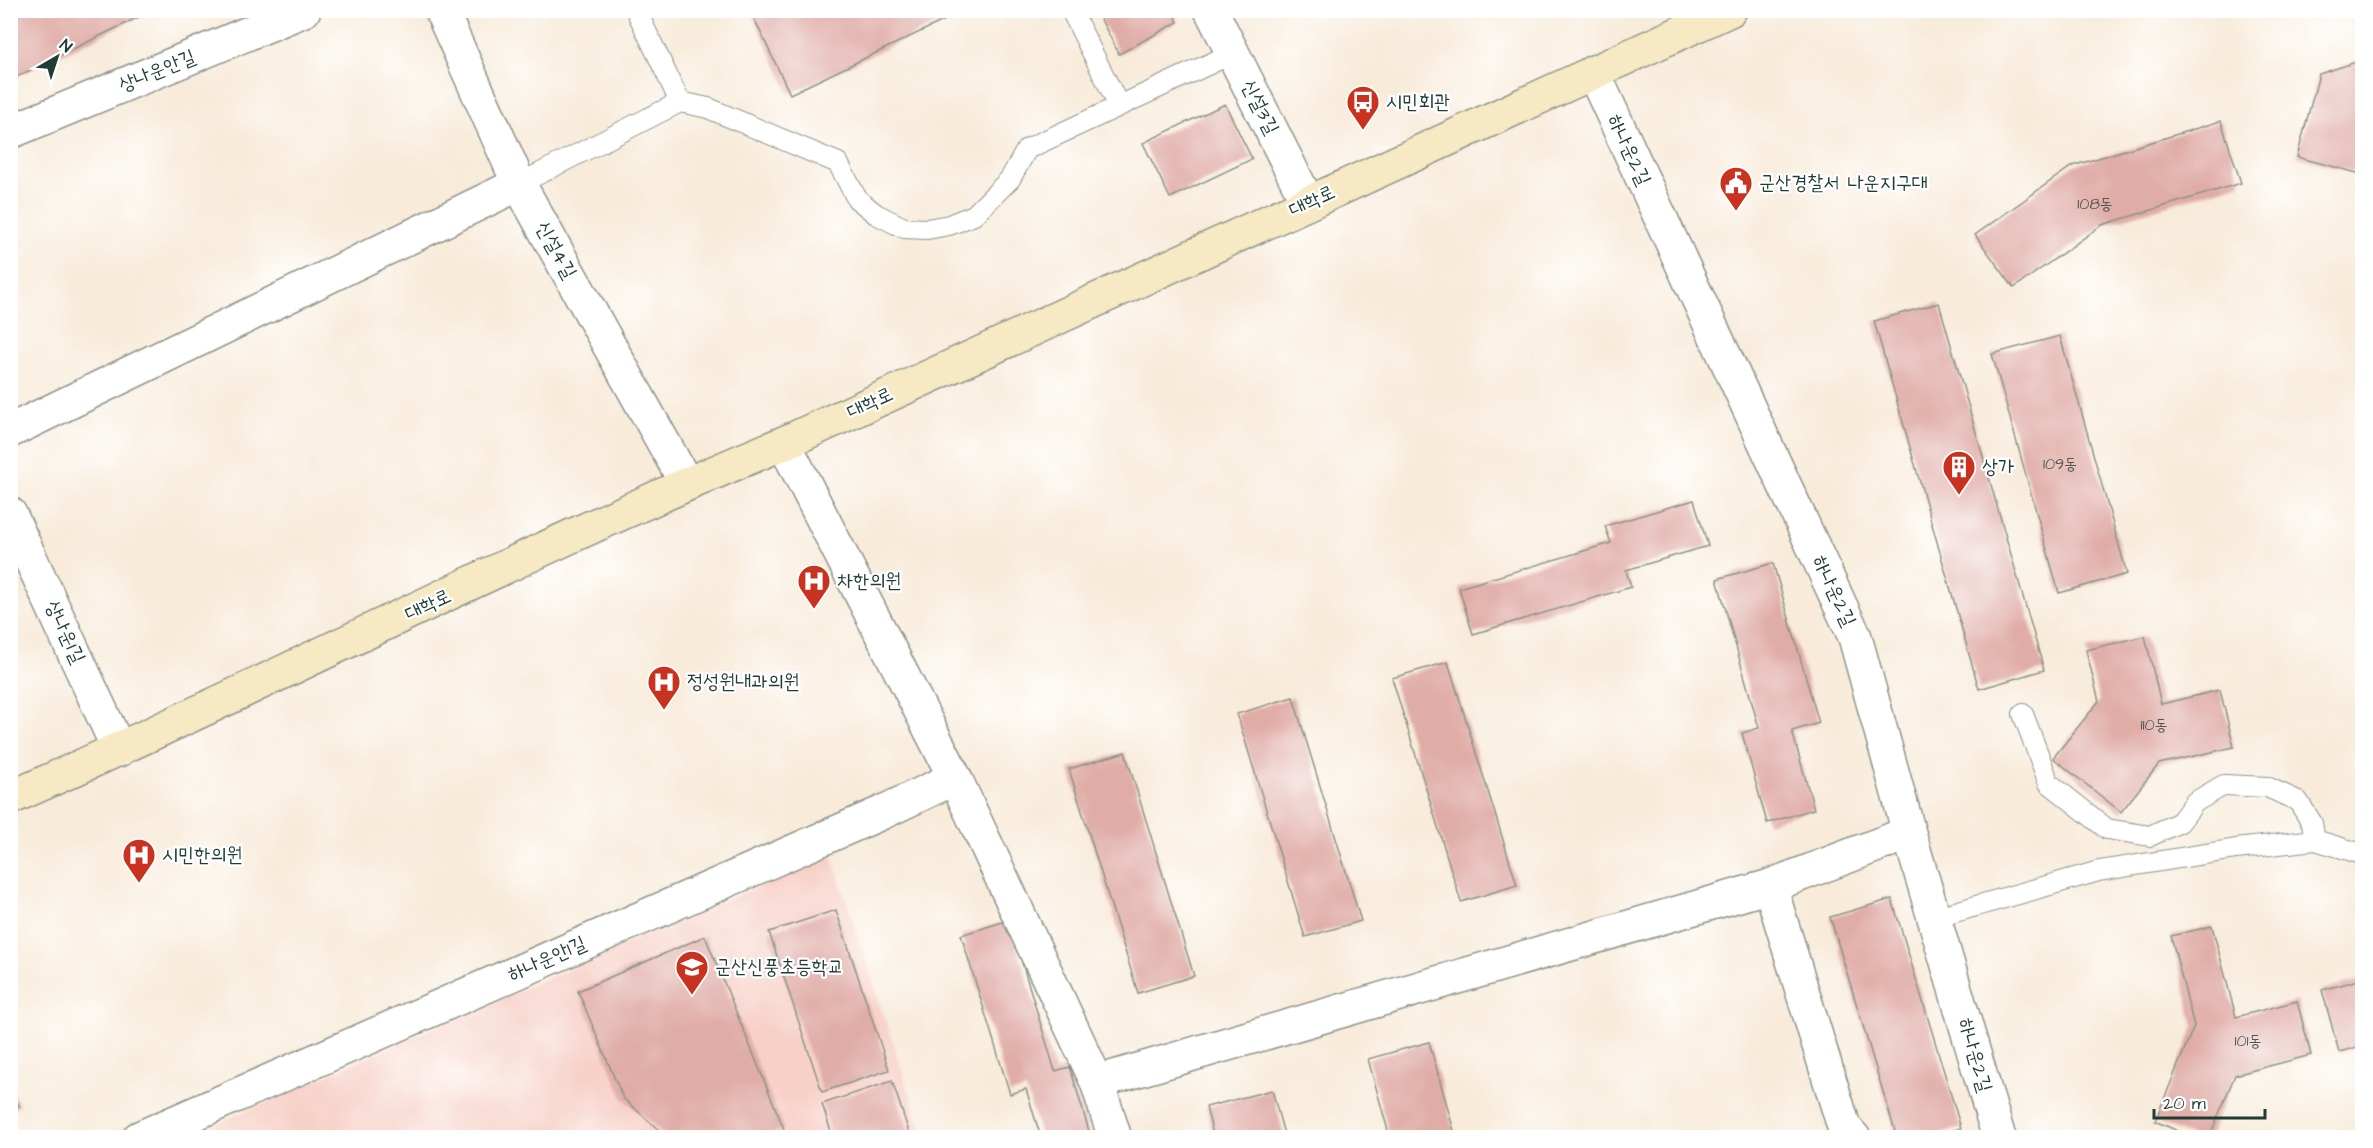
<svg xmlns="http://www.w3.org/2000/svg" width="2373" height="1148" font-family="'Architects Daughter','Poor Story',sans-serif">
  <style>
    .built { fill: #f7d1c8 }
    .building { fill: #e0aca6 }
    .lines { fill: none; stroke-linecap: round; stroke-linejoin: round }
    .lane-casing { stroke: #8c9487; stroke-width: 22 }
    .street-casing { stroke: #8c9487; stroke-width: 36 }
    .secondary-casing { stroke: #8c9487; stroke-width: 36 }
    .lane { stroke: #fff; stroke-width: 20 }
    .street { stroke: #fff; stroke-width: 33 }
    .secondary { stroke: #f6e9c3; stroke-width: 33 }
    .labels { text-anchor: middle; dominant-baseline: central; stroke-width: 4.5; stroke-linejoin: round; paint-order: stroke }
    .number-label { font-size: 16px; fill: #4f5950 }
    .street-label { font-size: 20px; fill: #1f3d34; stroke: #fff }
    .poi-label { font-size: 20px; fill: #1f3d34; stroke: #fff; text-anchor: start }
  </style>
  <rect width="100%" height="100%" fill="#fff"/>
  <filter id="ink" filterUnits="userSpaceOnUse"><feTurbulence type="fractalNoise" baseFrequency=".0167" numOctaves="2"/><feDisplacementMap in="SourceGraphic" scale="12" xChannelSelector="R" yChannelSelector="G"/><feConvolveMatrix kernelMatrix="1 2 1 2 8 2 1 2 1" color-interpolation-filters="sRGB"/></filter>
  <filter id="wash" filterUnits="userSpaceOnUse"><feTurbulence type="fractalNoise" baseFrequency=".008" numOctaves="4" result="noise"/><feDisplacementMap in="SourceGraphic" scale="24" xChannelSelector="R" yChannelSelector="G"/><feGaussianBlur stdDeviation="1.35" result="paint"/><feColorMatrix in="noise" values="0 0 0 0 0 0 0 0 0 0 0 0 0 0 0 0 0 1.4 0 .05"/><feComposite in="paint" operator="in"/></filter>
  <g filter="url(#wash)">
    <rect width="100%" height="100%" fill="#f8ebda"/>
    <path class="built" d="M831 854 924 1137 184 1138Z"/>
    <g id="blocks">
      <path class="building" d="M28 10H153L10 80V19Z
        M750 10H966L790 94Z
        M1096 10H1172L1178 22 1119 54Z
        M2362 60 2361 174 2297 157 2319 74Z
        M1225 104 1252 159 1170 198 1143 143Z
        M2221 121 2241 183 2102 225 2014 288 1975 235 2072 166Z
        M1939 303 2044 670 1979 689 1874 321Z
        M2060 336 2127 574 2059 593 1992 354Z
        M1694 500 1708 546 1626 570 1631 587 1473 634 1459 588 1611 543 1605 526Z
        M1773 563 1819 723 1792 731 1814 809 1767 823 1742 733 1759 728 1717 579Z
        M2145 636 2161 704 2220 690 2234 747 2159 764 2121 812 2053 758 2099 701 2086 650Z
        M1448 662 1517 885 1461 902 1392 678Z
        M1293 697 1361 921 1305 937 1237 714Z
        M1125 752 1194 976 1138 993 1069 769Z
        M1892 899 1961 1128 1928 1138H1897L1830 917Z
        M836 910 889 1070 822 1092 769 932Z
        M1009 920 1055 1071 1070 1067 1091 1138H1041L1026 1089 1010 1094 961 935Z
        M2212 926 2236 1017 2297 1001 2311 1055 2235 1075 2209 1138H2194L2155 1121 2194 1026 2171 936Z
        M705 936 784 1129 763 1138 667 1137 623 1098 578 991Z
        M2362 979V1046L2339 1052 2322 990Z
        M1429 1042 1456 1138H1390L1368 1059Z
        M892 1081 911 1138H833L822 1104Z
        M10 1087 19 1106 10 1110Z
        M1272 1090 1285 1138H1214L1206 1107Z"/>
    </g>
  </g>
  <g filter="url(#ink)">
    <use href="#blocks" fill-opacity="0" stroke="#8c9487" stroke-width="1.5"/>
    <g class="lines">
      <g class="lane-casing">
        <path id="lane" d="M636 10 680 102
          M1071 10 1119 106
          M519 184 680 102 708 108 838 163 857 199 876 214 904 228 927 229 949 225 974 215 1010 179 1027 149 1233 53
          M2023 714 2049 783 2107 829 2150 836 2180 822 2195 802 2224 785 2267 787 2298 801 2312 823 2315 840
          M1934 918 2099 871 2236 849 2315 840 2362 854"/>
      </g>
      <g class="street-casing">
        <path id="street" d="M441 10 519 184 686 483
          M1211 10 1308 203
          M1593 72 1855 637 1909 833 1999 1138
          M10 132 304 10
          M10 431 519 184
          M784 443 955 778 1097 1082 1115 1138
          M10 514 119 750
          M1770 886 1844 1127 1854 1138
          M1097 1082 1770 886 1909 833
          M139 1138 881 813 955 778"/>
      </g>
      <g class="secondary-casing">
        <path id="secondary" d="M10 798C270 684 522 551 784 443L1730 10"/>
      </g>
      <use href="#lane" class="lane"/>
      <use href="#street" class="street"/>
      <use href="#secondary" class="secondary"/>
    </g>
  </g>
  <defs>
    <g id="bus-pin" transform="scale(1.725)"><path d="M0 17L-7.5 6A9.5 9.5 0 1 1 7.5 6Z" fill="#c8321e" stroke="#fff"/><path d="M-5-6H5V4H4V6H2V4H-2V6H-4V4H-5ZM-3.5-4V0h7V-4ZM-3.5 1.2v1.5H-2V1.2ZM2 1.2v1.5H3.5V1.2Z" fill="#fff"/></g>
    <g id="civic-pin" transform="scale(1.725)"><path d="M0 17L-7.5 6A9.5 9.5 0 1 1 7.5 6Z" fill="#c8321e" stroke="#fff"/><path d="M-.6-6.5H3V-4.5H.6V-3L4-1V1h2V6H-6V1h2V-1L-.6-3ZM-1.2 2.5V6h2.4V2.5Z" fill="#fff"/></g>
    <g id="building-pin" transform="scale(1.725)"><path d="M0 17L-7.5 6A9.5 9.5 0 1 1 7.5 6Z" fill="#c8321e" stroke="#fff"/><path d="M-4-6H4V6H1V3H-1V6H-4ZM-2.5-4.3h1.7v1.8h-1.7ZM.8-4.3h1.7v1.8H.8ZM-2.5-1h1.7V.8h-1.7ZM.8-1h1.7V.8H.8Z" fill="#fff"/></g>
    <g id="hospital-pin" transform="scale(1.725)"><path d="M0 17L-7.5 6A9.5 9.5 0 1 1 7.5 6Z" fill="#c8321e" stroke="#fff"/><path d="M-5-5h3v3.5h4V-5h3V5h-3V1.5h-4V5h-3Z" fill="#fff"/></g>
    <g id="school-pin" transform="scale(1.725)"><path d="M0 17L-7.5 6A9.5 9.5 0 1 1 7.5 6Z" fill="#c8321e" stroke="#fff"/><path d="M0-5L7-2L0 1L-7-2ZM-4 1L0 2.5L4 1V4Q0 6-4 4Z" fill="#fff"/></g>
  </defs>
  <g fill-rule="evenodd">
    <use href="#bus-pin" x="1363" y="102"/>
    <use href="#civic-pin" x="1736" y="183"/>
    <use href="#building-pin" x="1959" y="467"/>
    <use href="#hospital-pin" x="814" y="581"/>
    <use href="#hospital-pin" x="664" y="682"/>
    <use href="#hospital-pin" x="139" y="855"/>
    <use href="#school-pin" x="692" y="967"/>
  </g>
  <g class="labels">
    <g class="number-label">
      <text x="2095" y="204">108동</text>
      <text x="2060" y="464">109동</text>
      <text x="2154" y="725">110동</text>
      <text x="2248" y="1041">101동</text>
    </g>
    <g class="street-label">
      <text transform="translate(157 71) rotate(-22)">상나운안길</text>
      <text transform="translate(1260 107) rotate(63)">신설3길</text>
      <text transform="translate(1629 150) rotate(65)">하나운2길</text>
      <text transform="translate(1312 201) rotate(-25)">대학로</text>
      <text transform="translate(556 250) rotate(61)">신설4길</text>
      <text transform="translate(870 403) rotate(-25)">대학로</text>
      <text transform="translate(1834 591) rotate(65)">하나운2길</text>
      <text transform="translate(428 605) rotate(-25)">대학로</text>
      <text transform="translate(65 632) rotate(65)">상나운1길</text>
      <text transform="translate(547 959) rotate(-24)">하나운안1길</text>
      <text transform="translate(1975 1055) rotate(74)">하나운2길</text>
    </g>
    <g class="poi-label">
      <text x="1386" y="102">시민회관</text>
      <text x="1759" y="183">군산경찰서 나운지구대</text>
      <text x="1982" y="467">상가</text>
      <text x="837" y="581">차한의원</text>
      <text x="687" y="682">정성원내과의원</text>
      <text x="162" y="855">시민한의원</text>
      <text x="715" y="967">군산신풍초등학교</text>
    </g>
  </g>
  <rect width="2373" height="1148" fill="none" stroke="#fff" stroke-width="36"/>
  <g transform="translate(57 57) rotate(39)" stroke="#ffffff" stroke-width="4.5" paint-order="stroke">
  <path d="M0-4.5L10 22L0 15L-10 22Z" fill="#1f3d34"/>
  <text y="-9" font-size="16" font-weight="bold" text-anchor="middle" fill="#1f3d34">N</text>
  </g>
  <path d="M2154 1109v9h111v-9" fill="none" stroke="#1f3d34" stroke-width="3"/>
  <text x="2163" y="1109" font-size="18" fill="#1f3d34" stroke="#ffffff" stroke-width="4.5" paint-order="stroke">20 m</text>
</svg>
